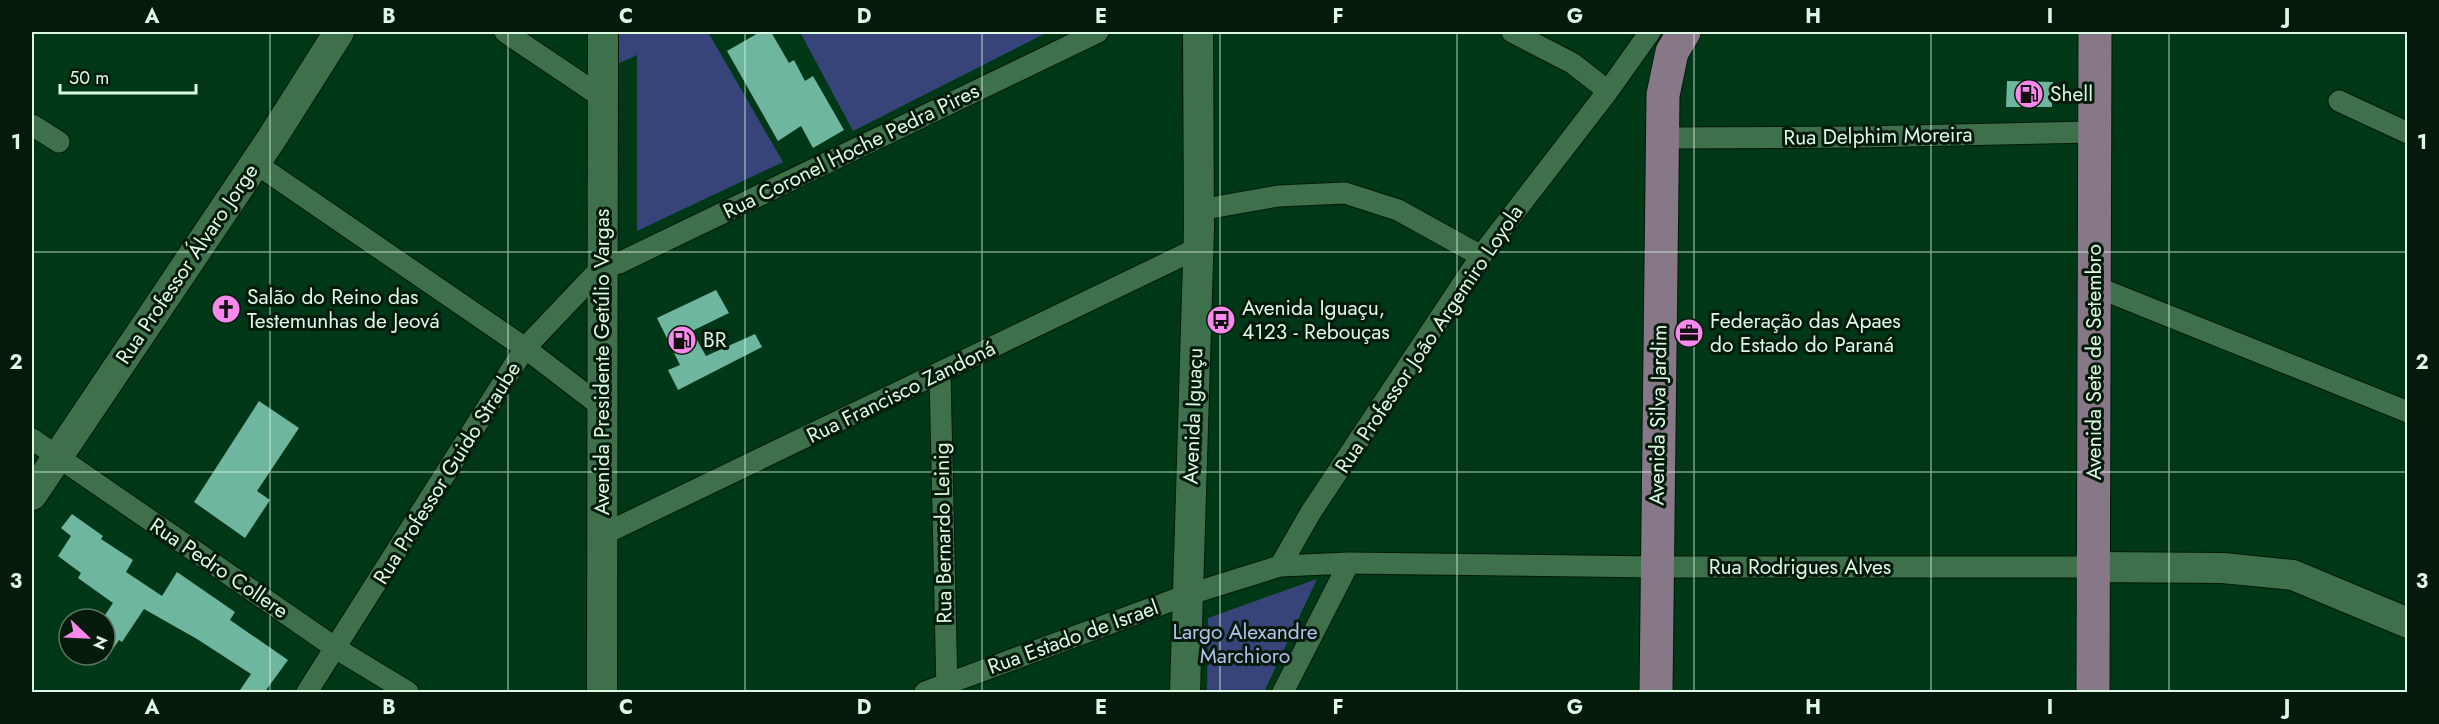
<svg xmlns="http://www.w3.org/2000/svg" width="2439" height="724" font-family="Jost,sans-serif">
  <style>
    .green { fill: #37447a }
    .building { fill: #6fb6a0 }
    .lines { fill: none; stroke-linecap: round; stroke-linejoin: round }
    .street-casing { stroke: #021a09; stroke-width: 23 }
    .secondary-casing { stroke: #021a09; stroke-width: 32 }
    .primary-casing { stroke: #021a09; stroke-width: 35 }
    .street { stroke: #3e704b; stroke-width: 21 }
    .secondary { stroke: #3e704b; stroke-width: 30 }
    .primary { stroke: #877887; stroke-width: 33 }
    .grid { fill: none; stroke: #ddf8e3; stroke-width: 1.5; stroke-opacity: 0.55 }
    .labels { text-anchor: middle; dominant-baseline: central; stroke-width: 6; stroke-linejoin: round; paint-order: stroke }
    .poi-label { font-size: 21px; fill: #ddf8e3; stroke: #051a0b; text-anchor: start }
    .street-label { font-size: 21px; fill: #ddf8e3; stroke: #051a0b }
    .park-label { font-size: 21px; fill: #b4c2ef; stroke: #051a0b }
    .neatline { fill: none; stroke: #ddf8e3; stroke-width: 2 }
    .grid-label { font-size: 20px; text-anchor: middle; font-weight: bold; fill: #ddf8e3 }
  </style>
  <rect width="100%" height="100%" fill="#003716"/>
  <path class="green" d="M610 32H708L783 162 637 231V55L611 67Z
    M800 32H1048L853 131Z
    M1317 579 1264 692H1207L1208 618Z"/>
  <path class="building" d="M760 32H771L789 63 794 60 805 81 813 76 844 130 813 148 801 126 778 141 727 51Z
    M2007 81 2053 82 2052 107H2006Z
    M716 290 729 313 692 331 706 356 755 334 762 347 678 390 668 370 680 365 657 318Z
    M259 401 299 428 257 491 270 500 245 538 194 502Z
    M72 514 103 536 101 539 133 560 126 572 162 596 177 572 235 612 230 620 288 660 264 693H238L251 674 197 639 144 609 122 642 119 640 105 661V615L113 603 78 578 81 573 58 556 71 536 61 528Z"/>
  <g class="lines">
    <g class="street-casing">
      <path id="street" d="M505 32 603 98
        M1512 32 1572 63 1608 91
        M2339 101 2408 133
        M32 125 59 142
        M1661 138 1861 137 2094 132
        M255 163 525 348 602 407
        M1199 210 1278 196 1345 193 1398 210 1481 256
        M2094 286 2408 412
        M940 374 947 692
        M32 439 337 649 408 692
        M602 535 1198 248
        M1280 566 1311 512 1481 256 1608 91 1650 32
        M307 692 525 348 602 267 619 263 1098 32
        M925 692 1187 595 1280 566 1349 563 1657 567H2093
        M1283 692 1349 563"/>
    </g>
    <g class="secondary-casing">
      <path id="secondary" d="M32 495 272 138 339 32
        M2093 567 2223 568 2293 575 2408 623
        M602 692 603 32
        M1185 692 1199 228 1198 32"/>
    </g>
    <g class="primary-casing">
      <path id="primary" d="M1656 692 1663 95 1672 52 1684 32
        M2093 692 2095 32"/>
    </g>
    <use href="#street" class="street"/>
    <use href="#secondary" class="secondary"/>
    <use href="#primary" class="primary"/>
  </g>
  <path class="grid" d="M270 32V692M508 32V692M745 32V692M982 32V692M1220 32V692M1457 32V692M1694 32V692M1931 32V692M2169 32V692M32 252H2408M32 472H2408"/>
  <defs>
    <g id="fuel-disc" transform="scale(1.5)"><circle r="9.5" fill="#f888eb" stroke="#051a0b"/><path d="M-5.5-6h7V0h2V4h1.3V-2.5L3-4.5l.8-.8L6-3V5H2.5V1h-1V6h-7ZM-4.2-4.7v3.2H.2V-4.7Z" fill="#111"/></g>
    <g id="church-disc" transform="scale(1.5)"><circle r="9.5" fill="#f888eb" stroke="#051a0b"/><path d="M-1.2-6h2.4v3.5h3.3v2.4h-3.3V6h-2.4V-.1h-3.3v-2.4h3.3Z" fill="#111"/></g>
    <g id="bus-disc" transform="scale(1.5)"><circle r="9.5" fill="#f888eb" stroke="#051a0b"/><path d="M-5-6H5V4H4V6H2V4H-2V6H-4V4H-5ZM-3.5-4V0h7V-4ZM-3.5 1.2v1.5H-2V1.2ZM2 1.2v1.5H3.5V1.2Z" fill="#111"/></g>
    <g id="office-disc" transform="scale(1.5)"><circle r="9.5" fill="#f888eb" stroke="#051a0b"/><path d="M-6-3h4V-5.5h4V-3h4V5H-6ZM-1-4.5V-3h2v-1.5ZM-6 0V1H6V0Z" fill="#111"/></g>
  </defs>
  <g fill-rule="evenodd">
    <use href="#fuel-disc" x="2029" y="94"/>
    <use href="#church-disc" x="226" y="309"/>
    <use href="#bus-disc" x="1221" y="320"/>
    <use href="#office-disc" x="1689" y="333"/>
    <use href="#fuel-disc" x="682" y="340"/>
  </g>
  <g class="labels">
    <g class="poi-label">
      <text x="2050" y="94">Shell</text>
      <text x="247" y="297">Salão do Reino das<tspan x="247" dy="24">Testemunhas de Jeová</tspan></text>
      <text x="1242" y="308">Avenida Iguaçu,<tspan x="1242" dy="24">4123 - Rebouças</tspan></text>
      <text x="1710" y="321">Federação das Apaes<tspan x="1710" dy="24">do Estado do Paraná</tspan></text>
      <text x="703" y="340">BR</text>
    </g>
    <g class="street-label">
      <text transform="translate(1878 136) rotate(-1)">Rua Delphim Moreira</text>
      <text transform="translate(851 151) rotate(-26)">Rua Coronel Hoche Pedra Pires</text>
      <text transform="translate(187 264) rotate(-56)">Rua Professor Álvaro Jorge</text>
      <text transform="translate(1429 339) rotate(-56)">Rua Professor João Argemiro Loyola</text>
      <text transform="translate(602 362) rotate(-90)">Avenida Presidente Getúlio Vargas</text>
      <text transform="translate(2094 362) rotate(-90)">Avenida Sete de Setembro</text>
      <text transform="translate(901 392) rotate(-26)">Rua Francisco Zandoná</text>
      <text transform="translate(1658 415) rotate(-89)">Avenida Silva Jardim</text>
      <text transform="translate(1193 416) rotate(-88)">Avenida Iguaçu</text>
      <text transform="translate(447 473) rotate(-58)">Rua Professor Guido Straube</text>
      <text transform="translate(943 533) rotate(-91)">Rua Bernardo Leinig</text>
      <text x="1800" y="567">Rua Rodrigues Alves</text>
      <text transform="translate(219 568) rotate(34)">Rua Pedro Collere</text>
      <text transform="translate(1073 637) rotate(-20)">Rua Estado de Israel</text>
    </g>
    <g class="park-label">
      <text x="1245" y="632">Largo Alexandre<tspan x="1245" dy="24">Marchioro</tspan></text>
    </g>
  </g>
  <rect width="2439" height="724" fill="none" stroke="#051a0b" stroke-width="66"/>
  <g transform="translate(87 637) rotate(113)"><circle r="28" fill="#051a0b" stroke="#5b7361" stroke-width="1.5"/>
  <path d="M0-4.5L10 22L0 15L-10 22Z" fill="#f888eb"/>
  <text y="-9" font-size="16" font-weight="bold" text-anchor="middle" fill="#ddf8e3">N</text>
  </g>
  <path d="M60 84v9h136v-9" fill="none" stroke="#ddf8e3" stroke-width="3"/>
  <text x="69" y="84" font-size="18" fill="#ddf8e3" stroke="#051a0b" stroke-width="4.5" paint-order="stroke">50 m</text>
  <rect x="33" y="33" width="2373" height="658" class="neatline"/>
  <g class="grid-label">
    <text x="152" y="23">A</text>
    <text x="389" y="23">B</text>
    <text x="626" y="23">C</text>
    <text x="864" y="23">D</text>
    <text x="1101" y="23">E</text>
    <text x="1338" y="23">F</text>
    <text x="1575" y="23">G</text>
    <text x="1813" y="23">H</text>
    <text x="2050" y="23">I</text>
    <text x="2287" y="23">J</text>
    <text x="16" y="149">1</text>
    <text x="2422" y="149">1</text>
    <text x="16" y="369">2</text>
    <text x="2422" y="369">2</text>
    <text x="16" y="588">3</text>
    <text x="2422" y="588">3</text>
    <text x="152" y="714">A</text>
    <text x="389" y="714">B</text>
    <text x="626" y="714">C</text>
    <text x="864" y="714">D</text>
    <text x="1101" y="714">E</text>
    <text x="1338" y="714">F</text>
    <text x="1575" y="714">G</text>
    <text x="1813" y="714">H</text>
    <text x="2050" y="714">I</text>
    <text x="2287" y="714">J</text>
  </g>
</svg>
